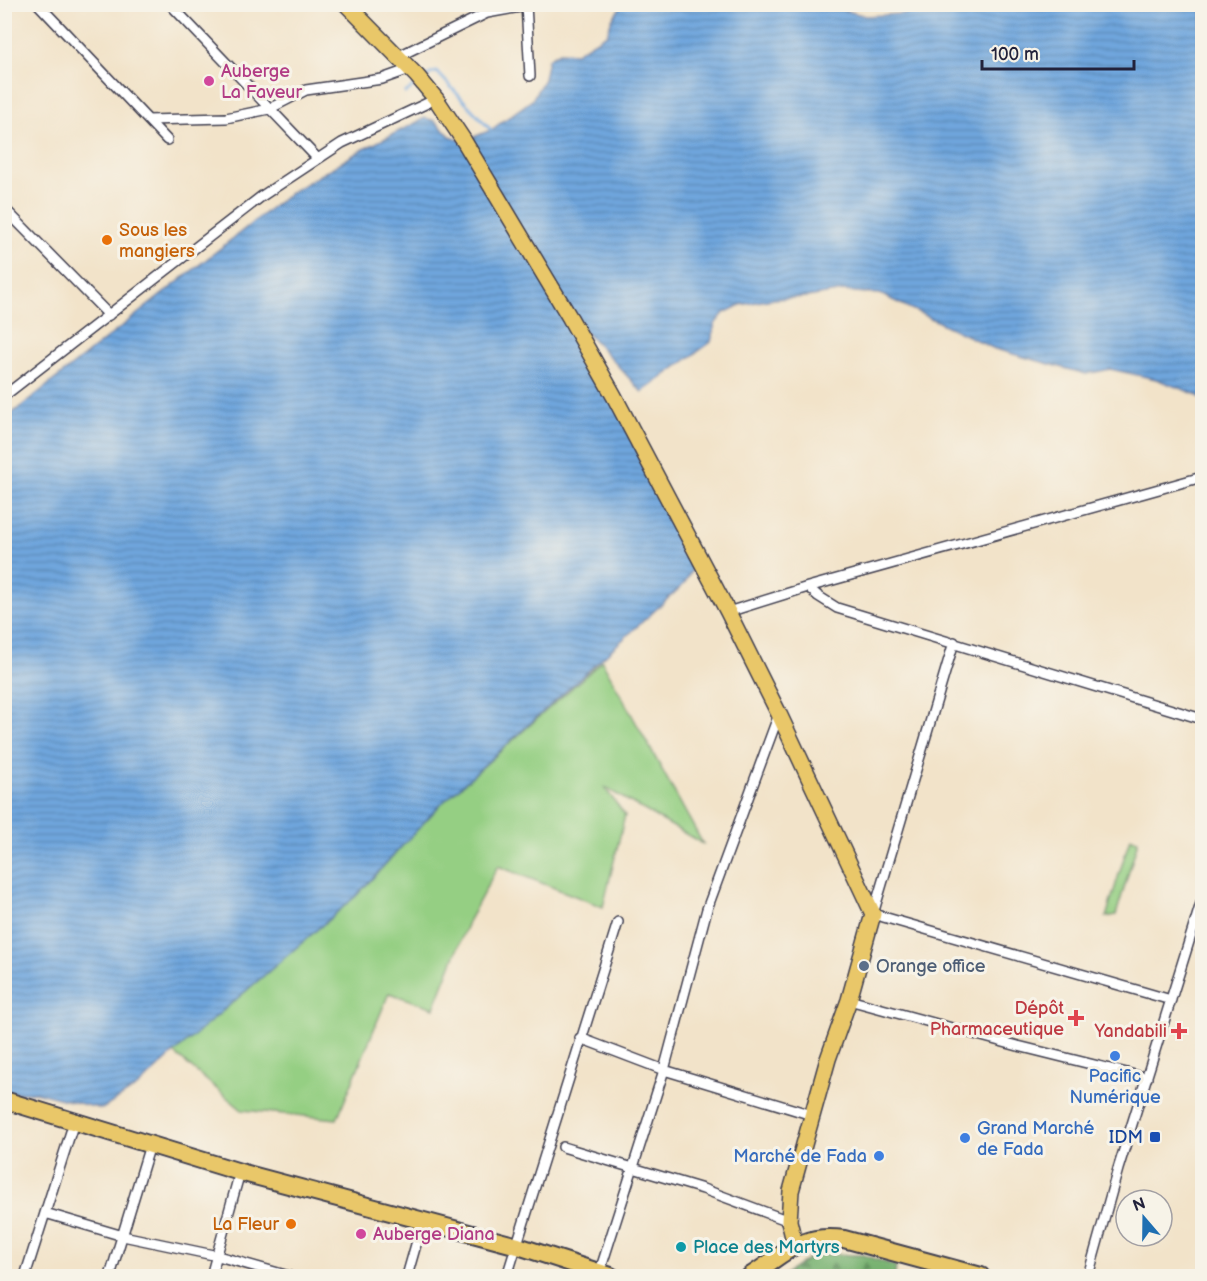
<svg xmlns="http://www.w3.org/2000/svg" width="1207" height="1281" font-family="'Balsamiq Sans',sans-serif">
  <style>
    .green { fill: #95cf83; stroke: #5c785f; stroke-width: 1.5 }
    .forest { fill: url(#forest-firs); stroke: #4d6a56; stroke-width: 1.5 }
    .water { fill: url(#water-rules); stroke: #48648c; stroke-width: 1.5 }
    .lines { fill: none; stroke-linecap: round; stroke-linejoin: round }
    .stream { stroke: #6fa6dd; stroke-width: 3 }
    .minor-casing { stroke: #413f50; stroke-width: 12 }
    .primary-casing { stroke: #413f50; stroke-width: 18 }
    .trunk-casing { stroke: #413f50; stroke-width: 20 }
    .minor { stroke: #fff; stroke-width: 9 }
    .primary { stroke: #e9c769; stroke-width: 15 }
    .trunk { stroke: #e9c769; stroke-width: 16 }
    .hotel-dot { fill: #d1479c; stroke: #f7f3e8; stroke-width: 2 }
    .food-dot { fill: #e8710a; stroke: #f7f3e8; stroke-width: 2 }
    .service-dot { fill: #5c6f8a; stroke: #f7f3e8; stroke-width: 2 }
    .health-dot { fill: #e0444e; stroke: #f7f3e8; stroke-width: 2 }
    .shop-dot { fill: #3f7fe0; stroke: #f7f3e8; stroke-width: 2 }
    .transit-dot { fill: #1a4fb4; stroke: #f7f3e8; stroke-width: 2 }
    .culture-dot { fill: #0f9aa8; stroke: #f7f3e8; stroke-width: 2 }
    .labels { text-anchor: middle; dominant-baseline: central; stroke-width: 6; stroke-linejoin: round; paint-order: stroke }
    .hotel-label { font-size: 18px; fill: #b23c85; stroke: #f7f3e8; text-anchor: start }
    .food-label { font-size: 18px; fill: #c56008; stroke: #f7f3e8; text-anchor: start }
    .service-label { font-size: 18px; fill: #4e5e75; stroke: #f7f3e8; text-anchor: start }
    .health-label { font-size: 18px; fill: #be3a42; stroke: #f7f3e8; text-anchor: end }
    .shop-label { font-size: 18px; fill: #366cbe; stroke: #f7f3e8 }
    .transit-label { font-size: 18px; fill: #164399; stroke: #f7f3e8; text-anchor: end }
    .culture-label { font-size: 18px; fill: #0d838f; stroke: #f7f3e8; text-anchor: start }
  </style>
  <defs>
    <pattern id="forest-firs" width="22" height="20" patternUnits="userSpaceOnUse" patternTransform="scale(1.5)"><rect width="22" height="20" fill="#78b271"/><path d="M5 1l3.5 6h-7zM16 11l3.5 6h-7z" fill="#62905e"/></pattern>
    <pattern id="water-rules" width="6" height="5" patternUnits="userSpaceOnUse" patternTransform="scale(1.5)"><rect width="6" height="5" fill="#6fa6dd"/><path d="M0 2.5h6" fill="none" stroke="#5b87b4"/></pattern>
  </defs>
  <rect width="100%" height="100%" fill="#f7f3e8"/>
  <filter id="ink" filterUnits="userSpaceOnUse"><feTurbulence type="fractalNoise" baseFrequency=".0167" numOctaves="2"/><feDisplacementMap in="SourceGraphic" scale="12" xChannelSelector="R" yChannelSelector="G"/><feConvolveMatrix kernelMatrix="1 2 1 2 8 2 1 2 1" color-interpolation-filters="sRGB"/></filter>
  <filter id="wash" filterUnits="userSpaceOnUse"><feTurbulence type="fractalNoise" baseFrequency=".008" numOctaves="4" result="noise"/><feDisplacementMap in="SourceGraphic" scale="24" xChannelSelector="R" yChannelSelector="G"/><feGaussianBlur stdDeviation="1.35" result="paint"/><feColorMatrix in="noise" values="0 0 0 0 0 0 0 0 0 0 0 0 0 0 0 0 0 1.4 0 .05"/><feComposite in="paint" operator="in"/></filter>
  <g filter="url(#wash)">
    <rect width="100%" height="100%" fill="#f2e3c9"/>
    <path class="green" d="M602 661 703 844 604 787 625 815 603 907 498 866 468 922 434 1008 389 993 337 1119 242 1110 174 1053 356 896 440 805Z
      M1130 838 1138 841 1116 915 1106 917Z"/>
    <path class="forest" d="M815 1254 863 1255 896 1266 895 1276H783Z"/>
    <path class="water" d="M967 4 1202 5V399L1195 394 1156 379 1110 369 1086 374 995 349 880 294 843 291 807 297 772 299 740 305 724 313 715 324 711 342 642 392 597 343 572 320 699 557 684 584 440 805 356 896 174 1053 137 1087 102 1109 35 1092 16 1094 5 1091V419L290 193 360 151 425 118 435 121 450 136 464 141 491 130 532 100 544 79 548 59 559 52 576 53 607 34 612 19 622 5H824L866 16 919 13Z"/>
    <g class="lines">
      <path class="stream" d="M426 77 432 73 437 72 491 130
        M405 93 418 83"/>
    </g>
  </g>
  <g filter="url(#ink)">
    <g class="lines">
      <g class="minor-casing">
        <path id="minor" d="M38 4 167 140
          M170 4 318 159
          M526 4 530 76
          M397 57 487 13 526 6
          M148 120 226 118 269 109 306 90 382 79 410 69
          M4 208 109 315
          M4 396 262 196 342 143 436 99
          M808 587 818 596 837 608 1202 719
          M728 612 808 587 1202 477
          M954 642 873 914 1171 1000
          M849 1000 1018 1046 1147 1078
          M580 1038 664 1070 812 1115
          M563 1147 703 1189 789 1221
          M45 1213 123 1236 218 1256 289 1276
          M599 1274 664 1070 707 909 779 714
          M25 1276 74 1122
          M110 1276 150 1145
          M211 1276 240 1172
          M407 1276 423 1220
          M507 1276 618 922
          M1088 1276 1118 1169 1202 900"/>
      </g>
      <g class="primary-casing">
        <path id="primary" d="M346 4 417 76 436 99 464 141 570 318 614 396 728 612 779 714 873 914 849 1000 828 1059 791 1191 789 1221 795 1245"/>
      </g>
      <g class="trunk-casing">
        <path id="trunk" d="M4 1100 240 1172 518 1246 611 1276
          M750 1276C785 1254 799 1233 844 1239L981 1276"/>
      </g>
      <use href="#minor" class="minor"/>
      <use href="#primary" class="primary"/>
      <use href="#trunk" class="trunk"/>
    </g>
  </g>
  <g class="hotel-dot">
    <circle cx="209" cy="81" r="6"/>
    <circle cx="361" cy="1234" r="6"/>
  </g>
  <g class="food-dot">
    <circle cx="107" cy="240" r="6"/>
    <circle cx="291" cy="1224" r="6"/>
  </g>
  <circle class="service-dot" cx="864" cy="966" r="6"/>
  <g class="health-dot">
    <path d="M1073 1009h6v6h6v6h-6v6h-6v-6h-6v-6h6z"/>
    <path d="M1176 1022h6v6h6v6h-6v6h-6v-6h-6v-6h6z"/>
  </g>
  <g class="shop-dot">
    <circle cx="1115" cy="1056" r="6"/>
    <circle cx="965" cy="1138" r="6"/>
    <circle cx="879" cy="1156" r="6"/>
  </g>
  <rect class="transit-dot" x="1149" y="1131" width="12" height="12" rx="3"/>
  <circle class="culture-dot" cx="681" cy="1247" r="6"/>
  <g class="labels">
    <g class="hotel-label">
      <text x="221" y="71">Auberge<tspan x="221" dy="21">La Faveur</tspan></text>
      <text x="373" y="1234">Auberge Diana</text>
    </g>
    <g class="food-label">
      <text x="119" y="230">Sous les<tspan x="119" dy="21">mangiers</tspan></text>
      <text x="279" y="1224" text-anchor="end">La Fleur</text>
    </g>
    <g class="service-label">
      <text x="876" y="966">Orange office</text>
    </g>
    <g class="health-label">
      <text x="1064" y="1008">Dépôt<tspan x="1064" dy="21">Pharmaceutique</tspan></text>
      <text x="1167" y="1031">Yandabili</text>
    </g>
    <g class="shop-label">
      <text x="1115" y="1076">Pacific<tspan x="1115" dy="21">Numérique</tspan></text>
      <text x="977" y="1128" text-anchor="start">Grand Marché<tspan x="977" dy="21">de Fada</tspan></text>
      <text x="867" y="1156" text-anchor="end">Marché de Fada</text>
    </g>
    <g class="transit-label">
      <text x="1143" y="1137">IDM</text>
    </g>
    <g class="culture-label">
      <text x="693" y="1247">Place des Martyrs</text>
    </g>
  </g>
  <rect width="1207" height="1281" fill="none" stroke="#f7f3e8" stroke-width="24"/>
  <g transform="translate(1144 1218) rotate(340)"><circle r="28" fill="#f7f3e8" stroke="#a29fa3" stroke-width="1.5"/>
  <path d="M0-4.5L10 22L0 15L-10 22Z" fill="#1f6fb2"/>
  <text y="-9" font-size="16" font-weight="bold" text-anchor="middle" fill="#22223b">N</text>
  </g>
  <path d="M982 60v9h152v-9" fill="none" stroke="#22223b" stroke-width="3"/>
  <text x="991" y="60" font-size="18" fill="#22223b" stroke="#f7f3e8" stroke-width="4.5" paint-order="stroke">100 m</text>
</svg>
